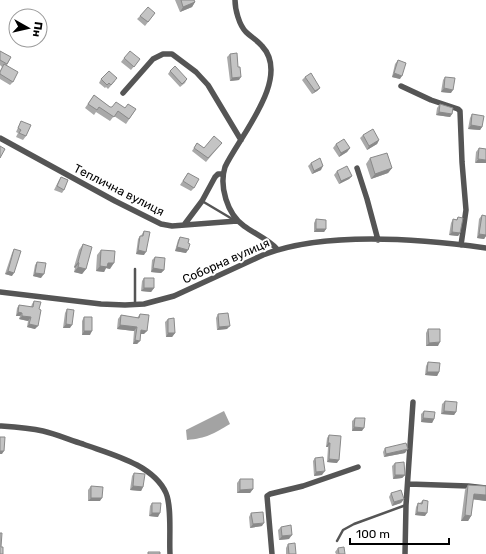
<svg xmlns="http://www.w3.org/2000/svg" width="486" height="554" font-family="Rubik,sans-serif">
  <style>
    .water { fill: #a3a3a3 }
    .lines { fill: none; stroke-linecap: round; stroke-linejoin: round }
    .service { stroke: #555; stroke-width: 2.5 }
    .minor { stroke: #555; stroke-width: 5.5 }
    .wall { fill: #a9a9a9 }
    .shaded-wall { fill: #898989 }
    .building { fill: #c4c4c4; stroke: #898989 }
    .labels { text-anchor: middle; dominant-baseline: central; stroke-width: 4; stroke-linejoin: round; paint-order: stroke }
    .street-label { font-size: 12px; fill: #000; stroke: #fff }
  </style>
  <rect width="100%" height="100%" fill="#fff"/>
  <path class="water" d="M224 411 230 424C213 434 207 438 187 440L186 430Z"/>
  <g class="lines">
    <path class="service" d="M202 201 234 220
      M135 269V304
      M337 541 343 530 354 524 406 505"/>
    <path class="minor" d="M235 0C235 9 239 25 246 32 251 37 257 40 262 46 292 78 239 137 225 167 219 186 227 214 244 226 255 234 268 239 277 249
      M401 86 431 100 458 109 460 111 462 162 466 210 461 245
      M123 93 153 59 163 54H172L196 72 208 85 241 140
      M0 138 115 201 161 224 172 226 237 221
      M357 168 367 199 378 240
      M184 225 202 201 215 177 218 174H222
      M0 292 101 304 125 305 144 304 174 296 263 255C325 231 421 239 486 248
      M0 426C14 427 29 428 43 431 56 434 70 440 83 444 110 454 153 464 166 493 172 507 169 538 170 554
      M409 484 468 486 486 488
      M272 554 267 496 270 494 303 486 358 467
      M405 554 406 505 413 402"/>
  </g>
  <path class="wall" d="M175 0H194L195 2 192 7 180 12Z
    M155 13 145 26 137 19 140 16Z
    M0 51 11 57 7 65 13 82 10 85 0 79V71L2 67 0 65Z
    M230 54 238 67 239 80 230 81 227 57Z
    M124 58 140 59 131 70 121 62Z
    M398 60 400 79 392 77 395 64Z
    M170 71 187 79 185 83 180 87 168 74Z
    M305 77 320 88 317 91 312 94 302 80Z
    M445 77 451 93 441 92 443 80Z
    M101 79 115 81 108 89 106 87 105 88 99 83Z
    M94 95 110 107 136 109 126 124 114 116 110 121 96 112 94 115 85 108Z
    M440 104 452 114 450 117 436 115 437 108Z
    M472 114 482 127 480 130 468 129 470 118Z
    M21 121 26 136 23 140 16 137 18 133 16 132Z
    M363 135 379 140 377 144 367 150 360 138Z
    M197 143 204 148 222 143 206 162 192 151Z
    M336 144 350 148 347 152 339 157 333 148Z
    M479 148 486 149 475 163 476 152Z
    M370 158 392 168 388 173 371 179 366 164Z
    M311 163 321 170 312 174 308 166Z
    M337 171 352 176 349 179 339 184 334 175Z
    M188 173 194 188 191 191 180 185Z
    M61 177 64 190 62 193 54 190 59 180Z
    M482 215 486 216V236L484 239 477 238 479 219Z
    M458 217 460 233 458 236 449 235 451 223 453 219 456 220Z
    M316 219 326 229 324 232H314V223Z
    M144 231V255L136 254 138 239 140 236H141L142 234Z
    M180 237 188 243 186 253 175 251 178 240Z
    M83 244 86 269 82 274 74 272 75 268 74 267 79 250Z
    M14 249 12 276 5 274 12 253Z
    M101 250 110 269 106 268 104 272 96 271 97 255Z
    M155 257 164 270 161 273 151 272 152 260Z
    M37 262 41 278 33 276 35 265Z
    M144 278 154 288 151 292 141 291 142 281Z
    M34 301 35 329 27 327 28 321 19 319 20 316H16L17 308 19 305 31 307 32 304Z
    M67 309 70 328H63L65 313Z
    M140 314 144 334H141L137 344H133L134 331 117 329 118 319 121 315 137 318Z
    M218 314 227 329 217 330 216 318Z
    M84 317 90 335H82V321Z
    M168 319 175 333 172 337H166L165 322Z
    M428 329 438 346H426V333Z
    M428 362 439 372 437 376 425 375 426 366Z
    M445 401 456 412 454 415 441 414 442 404Z
    M424 411 434 419 432 423 421 422V414Z
    M355 418 362 431H352V421Z
    M329 435 337 463 327 462 328 447H326L327 438Z
    M385 448 405 453 384 457 383 452Z
    M315 458 322 475 314 476 313 461Z
    M395 463 405 475 402 478 393 479 392 466Z
    M134 473 143 487 141 491 130 490 132 476Z
    M240 479 253 489 250 493H237V483Z
    M468 485 486 501 473 499 471 516 468 521H461L465 490Z
    M91 486 100 501H88V490Z
    M391 493 404 499 401 503 392 506 389 497Z
    M423 500 425 516 415 515 416 507 418 503H420Z
    M152 503 158 517 149 516 150 506Z
    M251 513 262 526 250 528 249 517Z
    M281 527 289 539 279 540 278 530Z
    M288 544 296 554H286V548Z
    M338 548 345 554H336L335 552Z"/>
  <path class="shaded-wall" d="M195 2 192 7 180 12 183 7Z
    M394 73 402 76 400 79 392 77Z
    M241 77 239 80 230 81 232 78Z
    M320 88 317 91 312 94 315 91Z
    M444 88 453 90 451 93 441 92Z
    M439 112 452 114 450 117 436 115Z
    M471 125 482 127 480 130 468 129Z
    M379 140 377 144 367 150 369 146Z
    M350 148 347 152 339 157 341 153Z
    M478 159 486 160V163H475Z
    M323 166 321 170 312 174 314 171Z
    M392 168 388 173 371 179 375 174Z
    M352 176 349 179 339 184 341 181Z
    M316 229H326L324 232H314Z
    M452 232 460 233 458 236 449 235Z
    M479 234 486 235V236L484 239 477 238Z
    M177 247 188 250 186 253 175 251Z
    M138 250 146 252 144 255 136 254Z
    M78 262 79 263 75 268 74 267Z
    M108 263H114L110 269 106 268 104 272 96 271 100 266Z
    M78 267 86 269 82 274 74 272Z
    M153 268 164 270 161 273 151 272Z
    M8 271 14 273 12 276 5 274Z
    M35 273 44 274 41 278 33 276Z
    M144 288H154L151 292 141 291Z
    M18 312 22 313 20 316H16Z
    M22 316 31 317 28 321 19 319Z
    M29 324 38 326 35 329 27 327Z
    M66 324 72 325 70 328H63Z
    M120 325 137 327 134 331 117 329Z
    M230 326 227 329 217 330 219 327Z
    M141 330 147 331 144 334H139Z
    M84 331H92L90 335H82Z
    M168 333H175L172 337H166Z
    M135 340 140 341 137 344H133Z
    M440 342 438 346H426L429 343Z
    M427 372H439L437 376 425 375Z
    M444 411 456 412 454 415 441 414Z
    M423 418 434 419 432 423 421 422Z
    M354 427 364 428 362 431H352Z
    M328 443H330L328 447H326Z
    M408 449 405 453 384 457 386 454Z
    M0 451H4L2 454H0Z
    M329 459 339 460 337 463 327 462Z
    M325 471 322 475 314 476 316 472Z
    M395 475H405L402 478 393 479Z
    M133 486 143 487 141 491 130 490Z
    M253 489 250 493H237L240 490Z
    M474 494 486 495V501L470 499Z
    M91 498H102L100 501H88Z
    M404 499 401 503 392 506 394 502Z
    M417 512 427 513 425 516 415 515Z
    M152 513H160L158 517 149 516Z
    M465 515 471 516 468 521H461Z
    M264 523 262 526 250 528 253 524Z
    M292 535 289 539 279 540 282 536Z"/>
  <path class="building" d="M181 0H194L195 2 183 7Z
    M148 7 155 13 148 22 140 16Z
    M0 51 11 57 7 64 0 60Z
    M130 51 140 59 134 67 124 58Z
    M237 53 238 67H240L241 77 232 78 230 54Z
    M398 60 406 63 402 76 394 73Z
    M4 64 18 72 13 82 0 74V72Z
    M175 66 187 79 182 84 170 71Z
    M109 71 117 78 111 85 109 83 107 85 101 79Z
    M311 73 320 88 315 91 305 77Z
    M445 77 455 78 453 90 444 88Z
    M94 95 110 107H112L116 102 125 108 128 104 136 109 129 119 118 111 114 117 99 107 97 110 88 104Z
    M440 104 453 108 452 114 439 112Z
    M472 114 484 116 482 127 471 125Z
    M21 121 31 125 26 136 19 133 21 130 18 128Z
    M373 129 379 140 369 146 363 135Z
    M214 136 222 143 208 158 194 148 197 143 204 148Z
    M344 139 350 148 341 153 336 144Z
    M0 146 5 149 0 158Z
    M479 148 486 149V160L478 159Z
    M387 153 392 168 375 174 370 158Z
    M320 158 323 166 314 171 311 163Z
    M347 166 352 176 341 181 337 171Z
    M188 173 199 179 194 188 183 181Z
    M61 177 68 180 64 190 57 186Z
    M482 215 486 216V235L479 234Z
    M458 217 463 218 460 233 452 232 453 219 457 220Z
    M316 219 326 220V229H316Z
    M144 231 150 232 146 252 138 250 140 236H143Z
    M180 237 189 239 188 243 190 244 188 250 177 247Z
    M83 244 92 247 86 269 78 267 79 263 78 262Z
    M14 249 21 251 14 273 8 271Z
    M101 250 115 251 114 263H108L107 267 100 266Z
    M155 257 165 258 164 270 153 268Z
    M37 262 46 263 44 274 35 273Z
    M144 278H154V288H144Z
    M34 301 41 302 39 309 41 310 38 326 29 324 31 317 22 316V313L18 312 19 305 33 307Z
    M67 309 74 310 72 325 66 324Z
    M228 313 230 326 219 327 218 314Z
    M140 314 149 315 147 331 141 330 140 341 135 340 137 327 120 325 121 315 139 318Z
    M84 317H92V331H84Z
    M174 318 175 333H168V319Z
    M428 329H440V342L429 343Z
    M428 362 440 363 439 372H427Z
    M445 401 457 402 456 412 444 411Z
    M424 411 435 412 434 419 423 418Z
    M355 418H365L364 428 354 427Z
    M329 435 341 436 339 460 329 459 330 443H328Z
    M0 437H5L4 451H0Z
    M406 443 408 449 386 454 385 448Z
    M323 457 325 471 316 472 315 458Z
    M404 462 405 475H395V463Z
    M134 473 145 474 143 487 133 486Z
    M240 479H253V489L240 490Z
    M468 485 486 486V495L474 494 471 516 465 515Z
    M91 486 103 487 102 498H91Z
    M401 490 404 499 394 502 391 493Z
    M423 500 428 501 427 513 417 512 418 503 422 504Z
    M152 503H161L160 513H152Z
    M263 512 264 523 253 524 251 513Z
    M291 525 292 535 282 536 281 527Z
    M0 533H2L1 547H3V554H0Z
    M295 543 296 554H289L288 544Z
    M344 547 345 554H339L338 548Z
    M148 552H160V554H148Z"/>
  <g class="labels">
    <g class="street-label">
      <text transform="translate(119 190) rotate(27)">Теплична вулиця</text>
      <text transform="translate(226 261) rotate(-24)">Соборна вулиця</text>
    </g>
  </g>
  <g transform="translate(28 28) rotate(98)"><circle r="19" fill="#ffffff" stroke="#999999"/>
  <path d="M0-3L7 15L0 10L-7 15Z" fill="#000000"/>
  <text y="-6" font-size="11" font-weight="bold" text-anchor="middle" fill="#000000">Пн</text>
  </g>
  <path d="M350 538v6h99v-6" fill="none" stroke="#000000" stroke-width="2"/>
  <text x="356" y="538" font-size="12" fill="#000000" stroke="#ffffff" stroke-width="3" paint-order="stroke">100 m</text>
</svg>
